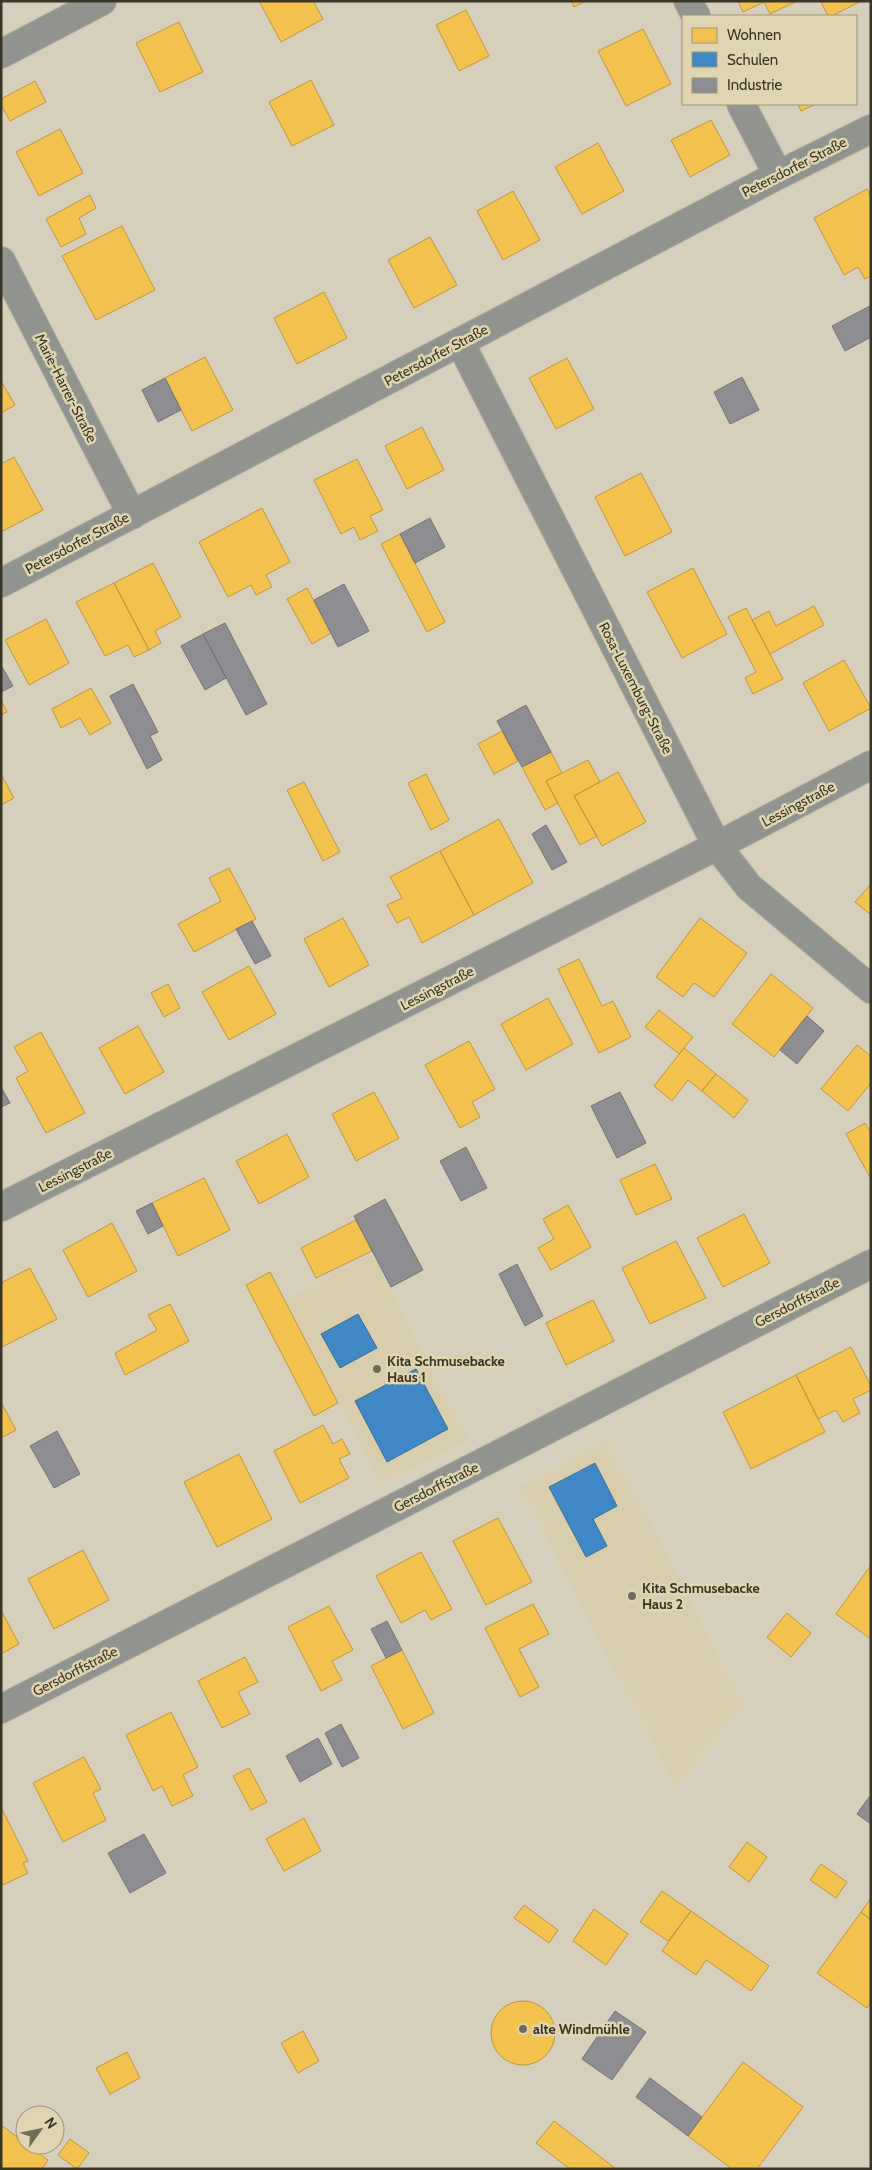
<svg xmlns="http://www.w3.org/2000/svg" width="872" height="2170" font-family="Cabin,sans-serif">
  <style>
    .built { fill: #d8cead }
    .homes { fill: #f2c14e; stroke: #ba9742 }
    .schools { fill: #3f88c5; stroke: #3d6f95 }
    .industry { fill: #8d8d92; stroke: #747372 }
    .lines { fill: none; stroke-linecap: round; stroke-linejoin: round }
    .minor-casing { stroke: #b0ac9d; stroke-width: 30 }
    .minor { stroke: #91948e; stroke-width: 28 }
    .poi-dot { fill: #706b5a; stroke: #e0d5b0; stroke-width: 2 }
    .labels { text-anchor: middle; dominant-baseline: central; stroke-width: 5; stroke-linejoin: round; paint-order: stroke }
    .street-label { font-size: 14px; fill: #393526; stroke: #e0d5b0 }
    .poi-label { font-size: 14px; font-weight: bold; fill: #393526; stroke: #e0d5b0; text-anchor: start }
  </style>
  <rect width="100%" height="100%" fill="#d5cfbb"/>
  <path class="built" d="M372 1254 468 1439 382 1484 286 1299Z
    M607 1440 745 1706 675 1786 519 1486Z"/>
  <path class="homes" d="M259 1H313L323 19 281 42Z
    M571 1H586L574 7Z
    M738 1H794L795 2 770 14 764 2 743 12Z
    M822 1H861L832 16H828L821 2Z
    M466 10 489 56 459 71 436 25Z
    M179 22 203 72 160 92 136 43Z
    M643 29 671 84 626 106 598 51Z
    M311 80 334 125 292 146 269 102Z
    M35 81 46 102 10 121 1 105V99Z
    M798 104H816L801 111Z
    M711 120 730 155 690 177 671 140Z
    M60 129 83 173 39 196 16 152Z
    M598 143 624 191 582 214 555 167Z
    M867 189 871 196V276L865 279 858 267 844 275 814 218Z
    M513 191 540 240 503 260 477 211Z
    M90 195 96 208 79 218 86 234 61 247 46 219Z
    M122 226 155 290 96 320 62 256Z
    M430 237 457 285 414 308 388 260Z
    M324 292 347 338 297 364 274 318Z
    M205 357 233 410 192 431 165 378Z
    M567 358 594 409 556 429 529 378Z
    M1 381 15 405 1 413Z
    M422 427 444 470 407 489 385 446Z
    M14 457 43 510 1 532V464Z
    M357 459 383 510 370 516 378 531 360 540 354 527 341 534 314 480Z
    M641 473 672 532 625 556 595 497Z
    M262 508 290 562 266 575 272 587 256 595 251 585 228 597 199 542Z
    M400 534 445 622 427 632 381 544Z
    M153 563 181 617 155 631 161 643 149 650 114 583Z
    M693 568 727 634 682 658 647 592Z
    M114 583 149 650 134 657 128 645 105 656 76 602Z
    M307 588 331 633 312 644 287 599Z
    M814 606 824 625 770 654 752 620 769 611 776 626Z
    M746 608 783 679 753 694 745 678 756 672 728 617Z
    M46 619 69 663 29 685 5 640Z
    M844 660 871 708 829 731 803 683Z
    M91 688 111 723 90 735 80 718 61 728 52 709Z
    M1 700 7 712 1 715Z
    M502 731 518 761 494 774 478 744Z
    M551 752 562 773 546 781 558 803 545 810 522 767Z
    M588 760 600 782 574 796 597 836 580 845 546 781Z
    M618 772 646 822 602 846 574 796Z
    M1 774 14 798 1 805Z
    M426 774 449 820 431 830 408 783Z
    M304 782 340 852 323 861 287 790Z
    M499 819 533 883 474 915 440 851Z
    M440 851 474 915 422 943 409 917 397 923 387 905 402 898 390 877Z
    M229 868 256 919 194 952 178 924 221 901 209 878Z
    M871 884V915L855 902Z
    M343 918 369 965 329 987 304 939Z
    M700 918 747 953 714 997 694 983 683 997 656 977Z
    M579 959 602 1006 613 1001 631 1037 599 1053 558 969Z
    M249 966 276 1014 229 1040 202 992Z
    M771 974 813 1008 774 1057 732 1024Z
    M168 984 180 1008 164 1017 151 993Z
    M548 998 573 1044 526 1070 501 1024Z
    M659 1010 693 1037 679 1054 645 1027Z
    M138 1026 164 1072 125 1094 99 1048Z
    M41 1032 85 1113 46 1133 16 1078 28 1071 14 1047Z
    M469 1041 495 1089 472 1102 480 1117 460 1128 425 1065Z
    M857 1045 871 1056V1083L848 1111 821 1089Z
    M684 1048 716 1074 702 1091 688 1080 672 1101 654 1086Z
    M716 1074 748 1100 734 1118 702 1091Z
    M374 1092 399 1138 356 1161 332 1114Z
    M865 1123 871 1133V1179L846 1134Z
    M287 1134 309 1177 259 1204 236 1161Z
    M655 1164 672 1199 636 1215 620 1180Z
    M204 1178 230 1230 178 1256 152 1203Z
    M568 1205 591 1247 551 1270 538 1248 554 1239 543 1219Z
    M744 1214 770 1263 723 1287 697 1238Z
    M356 1220 372 1251 316 1278 301 1248Z
    M112 1223 137 1271 88 1297 63 1250Z
    M676 1241 706 1298 650 1324 622 1268Z
    M30 1268 57 1319 2 1347 1 1283Z
    M270 1272 338 1403 314 1416 246 1285Z
    M593 1300 614 1341 566 1365 546 1323Z
    M170 1304 189 1341 125 1375 115 1353 157 1330 148 1315Z
    M851 1347 871 1386V1390L853 1399 860 1413 843 1422 836 1410 818 1419 796 1375Z
    M796 1375 825 1432 751 1469 723 1412Z
    M1 1402 16 1430 1 1438Z
    M323 1425 333 1444 342 1439 350 1454 339 1459 349 1478 300 1503 274 1451Z
    M239 1454 272 1519 217 1547 184 1482Z
    M498 1518 532 1582 486 1605 453 1541Z
    M83 1550 109 1600 54 1629 28 1579Z
    M421 1552 452 1609 431 1620 425 1610 401 1623 376 1576Z
    M871 1565V1639L836 1614Z
    M533 1604 549 1634 519 1649 539 1687 520 1697 485 1628Z
    M329 1606 353 1650 332 1661 342 1680 321 1691 288 1627Z
    M1 1610 19 1644 1 1654Z
    M787 1613 811 1633 791 1657 767 1637Z
    M402 1650 434 1713 403 1729 371 1666Z
    M245 1657 258 1682 238 1692 250 1714 222 1728 198 1681Z
    M171 1712 198 1767 183 1775 193 1796 172 1806 162 1786 153 1791 126 1735Z
    M84 1757 101 1789 93 1793 106 1820 63 1842 33 1783Z
    M249 1768 267 1802 251 1810 233 1776Z
    M1 1807 28 1861 23 1863 28 1873 3 1885 1 1881Z
    M304 1818 321 1851 284 1871 266 1839Z
    M747 1842 767 1857 749 1882 729 1867Z
    M821 1864 847 1882 836 1898 810 1880Z
    M662 1891 691 1911 668 1941 640 1922Z
    M871 1898V1920L861 1912Z
    M524 1905 558 1930 549 1943 514 1918Z
    M594 1909 628 1934 606 1965 573 1941Z
    M691 1911 769 1966 751 1991 706 1960 696 1975 662 1951Z
    M861 1912 871 1920V2003L867 2008 817 1973Z
    M491 2033a32 32 0 1 1 64 0a32 32 0 1 1-64 0Z
    M303 2031 319 2061 298 2073 281 2043Z
    M127 2052 140 2078 110 2094 96 2068Z
    M743 2062 803 2107 757 2169H732L688 2136Z
    M554 2121 616 2169H570L536 2143Z
    M1 2125 25 2143V2145H28L48 2160 42 2169H1Z
    M70 2139 89 2153 77 2169 58 2155Z"/>
  <path class="schools" d="M358 1314 377 1348 340 1368 321 1334Z
    M416 1369 448 1429 387 1462 355 1401Z
    M595 1463 617 1506 593 1519 607 1546 586 1557 549 1487Z"/>
  <path class="industry" d="M870 306 871 337 845 351 832 326Z
    M742 377 759 410 730 424 714 392Z
    M165 378 181 410 158 422 142 390Z
    M430 518 445 547 415 563 400 534Z
    M344 584 369 631 338 647 314 600Z
    M225 623 267 704 246 715 203 634Z
    M203 634 226 678 205 690 181 646Z
    M1 665 13 686 1 692Z
    M133 684 158 732 150 736 162 760 147 769 110 696Z
    M526 705 551 752 522 767 497 721Z
    M546 825 567 862 552 870 532 834Z
    M252 921 271 956 255 964 236 929Z
    M807 1016 824 1031 797 1064 780 1050Z
    M1 1087 10 1103 1 1107Z
    M620 1092 646 1143 617 1158 591 1106Z
    M466 1147 487 1188 461 1201 440 1161Z
    M385 1199 423 1270 391 1287 354 1216Z
    M152 1203 163 1226 148 1234 136 1211Z
    M517 1264 543 1316 525 1326 499 1274Z
    M57 1431 80 1474 54 1488 30 1446Z
    M387 1621 402 1650 386 1658 371 1629Z
    M341 1724 359 1758 342 1767 325 1733Z
    M318 1738 332 1764 300 1782 286 1756Z
    M869 1797 871 1798V1824L857 1814Z
    M144 1834 166 1873 130 1893 108 1853Z
    M615 2011 646 2032 612 2080 582 2059Z
    M650 2078 702 2117 688 2136 636 2097Z"/>
  <g class="lines">
    <g class="minor-casing">
      <path id="minor" d="M688 1 696 16
        M1 54 102 1
        M741 104 778 175
        M1 261 132 515
        M460 342 717 846 749 887 871 989
        M1 583 778 175 871 129
        M1 1207 717 846 871 765
        M1 1709 871 1264"/>
    </g>
    <use href="#minor" class="minor"/>
  </g>
  <g class="poi-dot">
    <circle cx="377" cy="1369" r="5"/>
    <circle cx="632" cy="1596" r="5"/>
    <circle cx="523" cy="2029" r="5"/>
  </g>
  <g class="labels">
    <g class="street-label">
      <text transform="translate(794 167) rotate(-27)">Petersdorfer Straße</text>
      <text transform="translate(436 355) rotate(-28)">Petersdorfer Straße</text>
      <text transform="translate(66 388) rotate(63)">Marie-Harrer-Straße</text>
      <text transform="translate(77 543) rotate(-28)">Petersdorfer Straße</text>
      <text transform="translate(636 688) rotate(63)">Rosa-Luxemburg-Straße</text>
      <text transform="translate(798 804) rotate(-28)">Lessingstraße</text>
      <text transform="translate(437 988) rotate(-27)">Lessingstraße</text>
      <text transform="translate(75 1170) rotate(-27)">Lessingstraße</text>
      <text transform="translate(797 1302) rotate(-27)">Gersdorffstraße</text>
      <text transform="translate(436 1487) rotate(-27)">Gersdorffstraße</text>
      <text transform="translate(75 1671) rotate(-27)">Gersdorffstraße</text>
    </g>
    <g class="poi-label">
      <text x="387" y="1361">Kita Schmusebacke<tspan x="387" dy="16">Haus 1</tspan></text>
      <text x="642" y="1588">Kita Schmusebacke<tspan x="642" dy="16">Haus 2</tspan></text>
      <text x="533" y="2029">alte Windmühle</text>
    </g>
  </g>
  <rect width="872" height="2170" fill="none" stroke="#393526" stroke-width="5"/>
  <rect x="682" y="15" width="175" height="90" fill="#e0d5b0" stroke="#9d9579"/>
  <rect x="692" y="28" width="25" height="15" fill="#f2c14e" stroke="#9d9579"/>
  <text x="727" y="40" font-size="15" fill="#393526">Wohnen</text>
  <rect x="692" y="52" width="25" height="15" fill="#3f88c5" stroke="#9d9579"/>
  <text x="727" y="65" font-size="15" fill="#393526">Schulen</text>
  <rect x="692" y="78" width="25" height="15" fill="#8d8d92" stroke="#9d9579"/>
  <text x="727" y="90" font-size="15" fill="#393526">Industrie</text>
  <g transform="translate(40 2130) rotate(57)"><circle r="24" fill="#e0d5b0" stroke="#9d9579"/>
  <path d="M0-4L9 19L0 12L-9 19Z" fill="#706b5a"/>
  <text y="-8" font-size="14" font-weight="bold" text-anchor="middle" fill="#393526">N</text>
  </g>
</svg>
